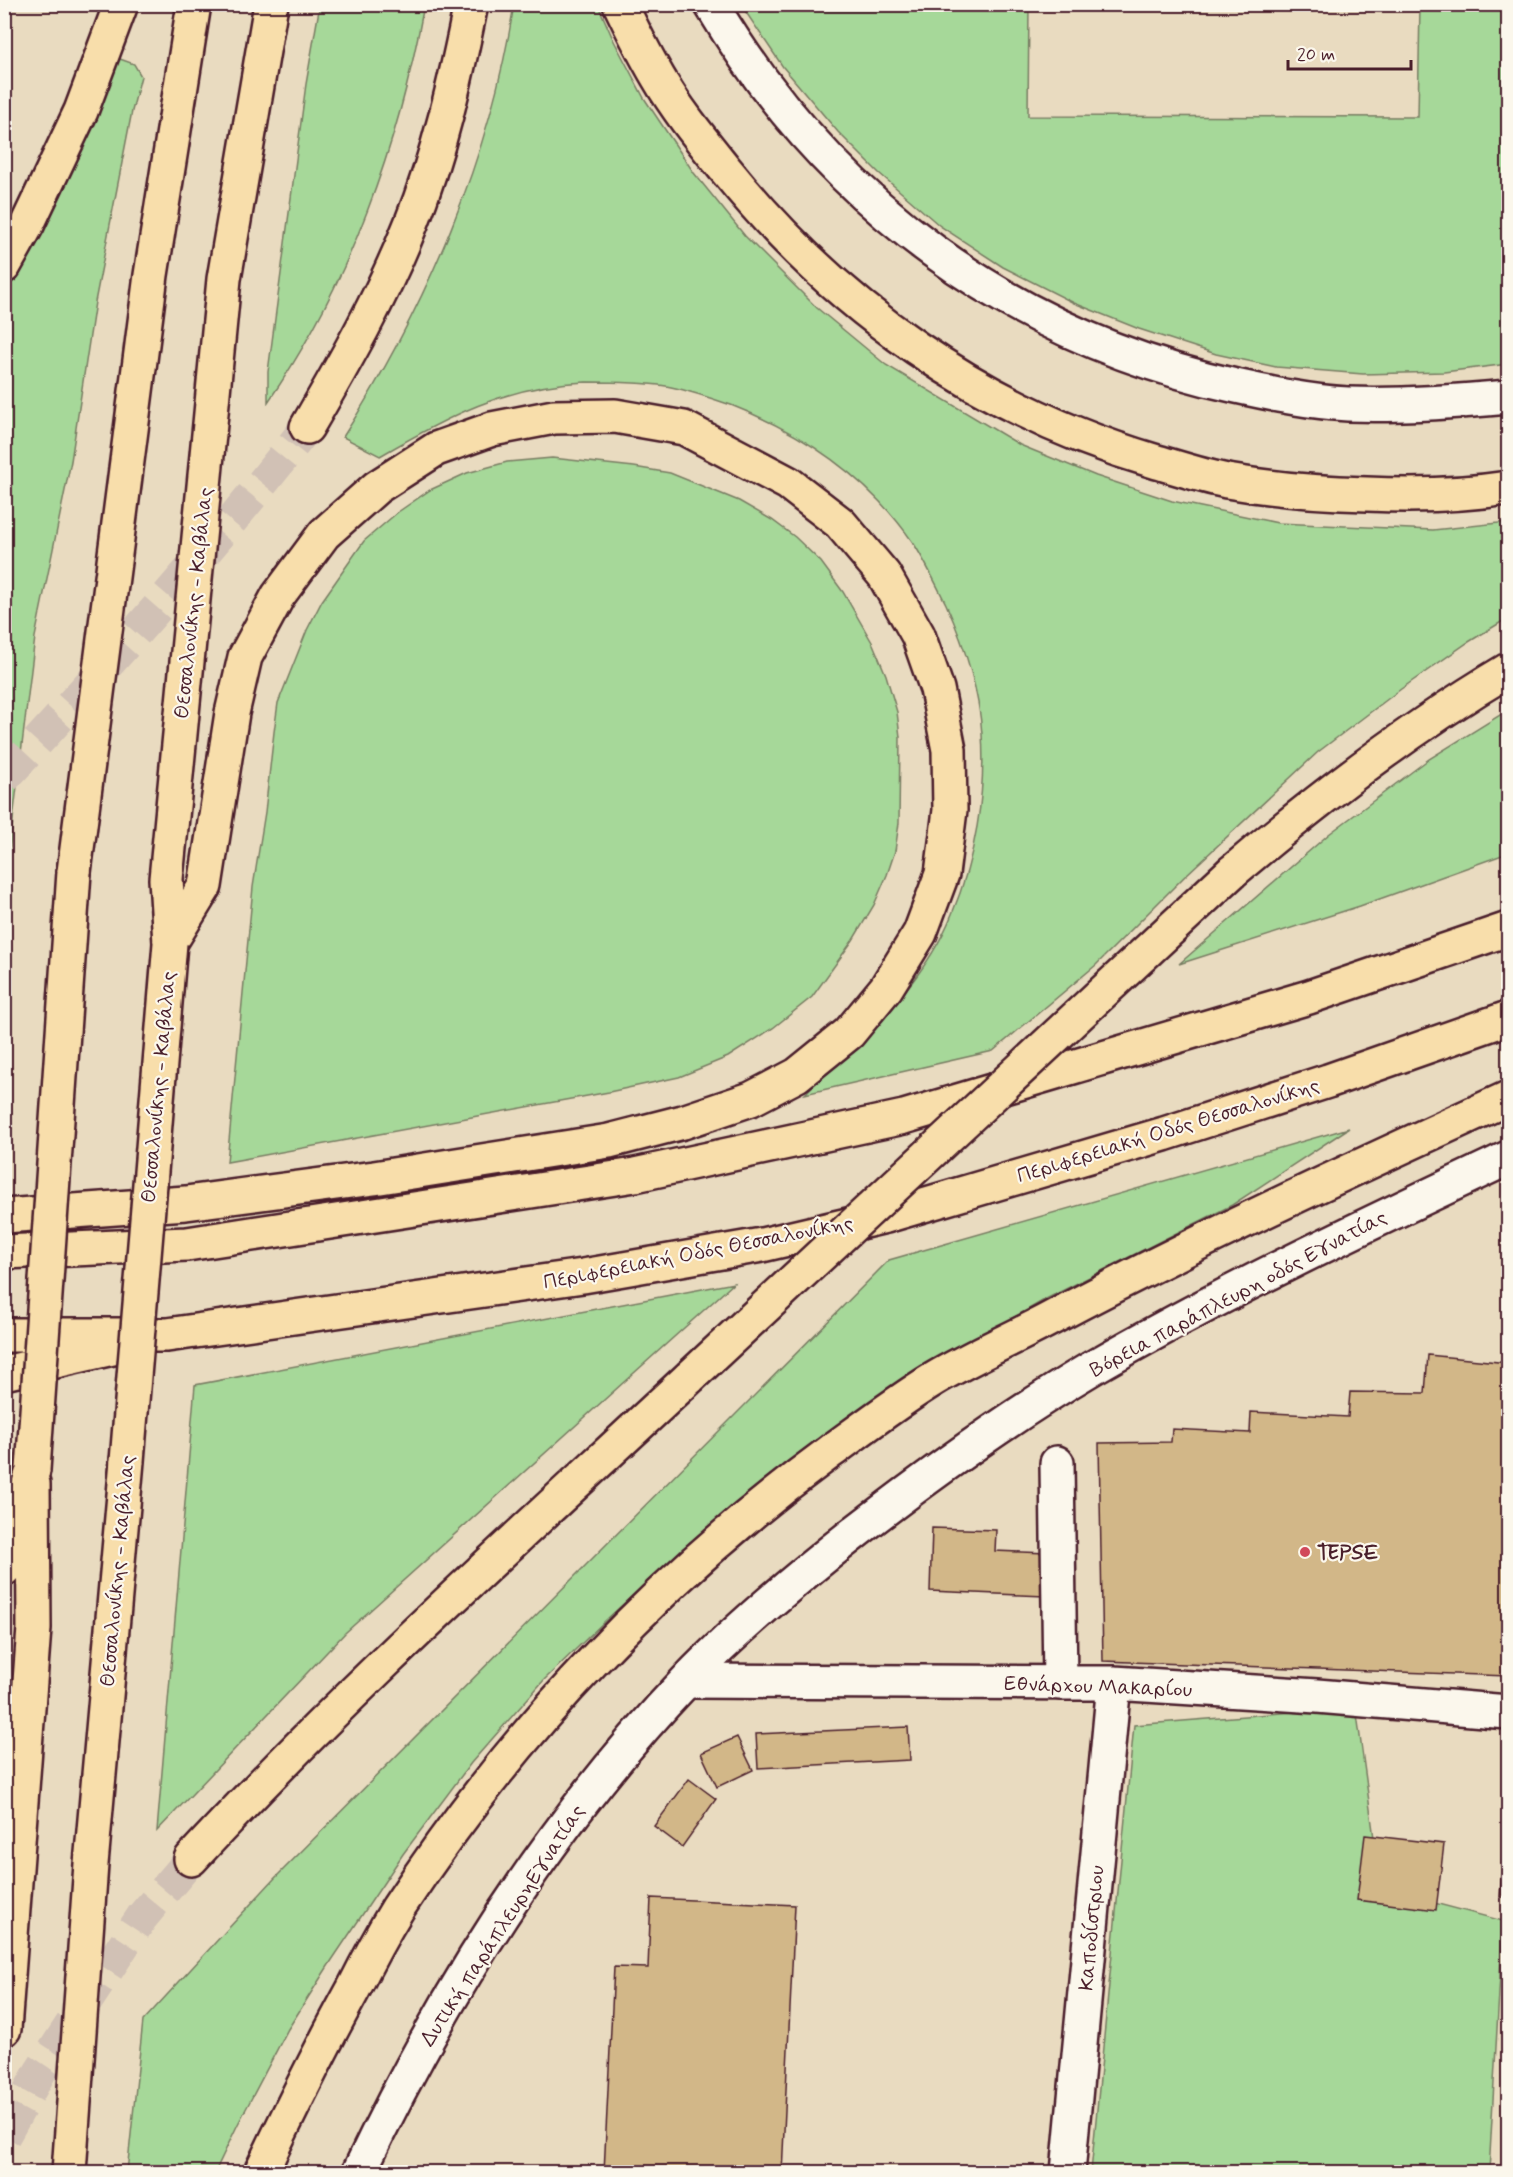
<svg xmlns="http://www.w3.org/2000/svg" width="1513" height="2177" font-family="Mynerve,sans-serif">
<rect width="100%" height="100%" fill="#f3ead8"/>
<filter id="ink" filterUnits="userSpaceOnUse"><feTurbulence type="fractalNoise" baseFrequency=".0167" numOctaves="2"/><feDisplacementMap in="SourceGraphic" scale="12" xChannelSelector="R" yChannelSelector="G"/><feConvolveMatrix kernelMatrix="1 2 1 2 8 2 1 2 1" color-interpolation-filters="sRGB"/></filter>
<g filter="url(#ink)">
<path fill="#e9dbc0" d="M 5,5 L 1508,5 L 1508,2172 L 5,2172 Z"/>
<path fill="#a6d899" stroke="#787c62" stroke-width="1.5" d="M 320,4 L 424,5 C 399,144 349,285 268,402 L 268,372 L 306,84 Z
M 514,5 L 598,5 L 613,39 L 644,98 L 694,173 L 745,236 L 817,308 L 886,365 L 1020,445 L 1096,476 L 1172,501 L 1278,523 L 1433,530 L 1508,522 L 1508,618 L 1467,643 L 1401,689 L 1318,752 L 1185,876 L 1096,965 L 993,1051 L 805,1094 C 859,1038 922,989 952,914 C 975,859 986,794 982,734 C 979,689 964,644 946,604 C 936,584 926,563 914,544 C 869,478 805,434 731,405 C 710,398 688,390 666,386 C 640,382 612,382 586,382 C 506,385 447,417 380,456 L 343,437 C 426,307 490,158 514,5 Z
M 741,5 L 1029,5 L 1028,116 L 1418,117 L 1420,5 L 1508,5 L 1508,364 L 1444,372 L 1363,374 L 1276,367 L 1216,354 L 1139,329 L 1074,303 L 1003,267 L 940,226 L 879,173 L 838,132 L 783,67 Z
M 120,59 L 134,64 L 141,76 L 132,111 L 95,302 L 71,461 L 35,637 L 5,886 L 5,271 L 107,63 Z
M 552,458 L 634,467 L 670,473 L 739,501 L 772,520 L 795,537 L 821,562 L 843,592 L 873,644 L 886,675 L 897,712 L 900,737 L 899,823 L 895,851 L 887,875 L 874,905 L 853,940 L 812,997 L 773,1028 L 728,1057 L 679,1077 L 609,1092 L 227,1162 L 253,887 L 265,812 L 274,732 L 278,703 L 307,630 L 322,601 L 364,541 L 398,512 L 430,490 L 467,473 L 507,462 Z
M 1508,710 L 1508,853 L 1360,906 L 1179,964 L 1329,834 L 1429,759 Z
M 1349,1128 L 1232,1205 L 1046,1299 L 930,1366 L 759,1487 L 689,1543 L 606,1620 L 544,1680 L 471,1763 L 403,1854 L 330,1963 L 288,2029 L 238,2124 L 215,2172 L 127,2172 L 143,2021 L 274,1879 L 889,1260 Z
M 734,1283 L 345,1633 L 157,1831 L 195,1385 Z
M 1356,1707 L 1381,1889 L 1503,1921 L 1489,2172 L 1091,2172 L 1134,1725 Z"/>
<path fill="#d2b788" stroke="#4a1f2b" stroke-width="1.5" d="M 1428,1355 L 1508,1363 L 1508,1676 L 1103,1661 L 1099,1443 L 1171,1442 L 1172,1429 L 1250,1433 L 1251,1412 L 1348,1417 L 1350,1392 L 1425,1393 Z
M 932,1528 L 996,1530 L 995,1551 L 1047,1553 L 1045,1596 L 930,1591 Z
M 908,1727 L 910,1760 L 758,1768 L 756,1734 Z
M 737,1737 L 753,1770 L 717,1787 L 701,1753 Z
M 689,1779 L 716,1799 L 682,1847 L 654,1826 Z
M 1506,1810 L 1508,1810 L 1508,1897 L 1500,1897 Z
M 1365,1835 L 1444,1844 L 1436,1910 L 1357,1900 Z
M 651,1898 L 795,1905 L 782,2172 L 604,2172 L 614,1967 L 648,1968 Z"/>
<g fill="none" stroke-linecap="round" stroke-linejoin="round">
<path stroke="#d1c1b5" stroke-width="33" stroke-dasharray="33 16" stroke-linecap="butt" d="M 4,778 C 109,665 211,549 307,427
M 4,2136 L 40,2072 L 142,1917 L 191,1859"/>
<defs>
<path id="minor" d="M 1057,1463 L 1060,1683
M 687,1681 L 1114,1683 L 1317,1696 L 1508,1712
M 1068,2172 L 1114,1683"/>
<path id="tertiary" d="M 711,4 C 828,201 1011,337 1236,386 C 1272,394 1310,402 1348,404 C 1401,406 1455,402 1508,397
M 359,2172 C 443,1995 550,1824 686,1681 C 739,1626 798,1577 858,1530 C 933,1472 1011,1416 1092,1368 C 1227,1290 1368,1224 1508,1158"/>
<path id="trunk" d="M 74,872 L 151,275 L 194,4
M 170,943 L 166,879 L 224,279 L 271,4
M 4,2029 L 34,1628 L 33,1484
M 69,2172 L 91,1864 L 127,1461"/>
<path id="motorway" d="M 620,4 C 632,29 644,53 658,77 C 677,110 701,139 725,169 C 837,308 981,410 1154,461 C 1178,468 1202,476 1227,481 C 1273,489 1321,493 1367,494 C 1414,496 1462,495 1508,488
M 4,266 L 27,225 L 81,111 L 121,4
M 307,427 C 345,362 383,295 411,224 C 439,154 456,79 471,4
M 1232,872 C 1319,798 1410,728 1508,670
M 4,1216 L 186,1203 L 374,1178 L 609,1141 L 683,1122 L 751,1099 L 797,1075 L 849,1033 L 886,988 L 920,933 L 942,874 L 950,810 L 949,750 L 937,689 L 918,635 L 884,575 L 840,523 L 788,483 L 684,428 L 615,416 L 554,417 L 492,429 L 436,449 L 377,487 L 324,534 L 278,596 L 245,657 L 232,713 L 205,886 L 170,943
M 4,1252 L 187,1244 L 635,1175 L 904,1117 L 1309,997 L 1508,929
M 4,1335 L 167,1335 L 583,1276 L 762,1245 L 886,1216 L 1164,1134 L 1328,1081 L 1508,1018
M 4,1373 L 113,1348
M 4,1569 L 33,1470
M 191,1859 C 348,1689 521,1535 690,1377
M 261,2172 C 290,2111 320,2050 353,1990 C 367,1962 382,1934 398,1908 C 513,1732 661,1576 830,1452 C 864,1427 898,1401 934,1379 C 971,1357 1010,1340 1048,1320 C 1198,1240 1353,1169 1508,1098"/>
</defs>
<use href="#minor" stroke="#4a1f2b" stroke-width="38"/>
<use href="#tertiary" stroke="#4a1f2b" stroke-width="38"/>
<use href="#trunk" stroke="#4a1f2b" stroke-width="38"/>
<use href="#motorway" stroke="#4a1f2b" stroke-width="38"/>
<use href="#minor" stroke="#fbf7ec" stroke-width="33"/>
<use href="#tertiary" stroke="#fbf7ec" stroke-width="33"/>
<use href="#trunk" stroke="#f8deab" stroke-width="33"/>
<use href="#motorway" stroke="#f8deab" stroke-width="33"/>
<defs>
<path id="trunk-bridge" d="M 127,1461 L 170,943
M 33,1470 L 74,872"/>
<path id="motorway-bridge" d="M 690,1377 L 1232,872"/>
</defs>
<use href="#trunk-bridge" stroke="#4a1f2b" stroke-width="38" stroke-linecap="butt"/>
<use href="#motorway-bridge" stroke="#4a1f2b" stroke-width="38" stroke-linecap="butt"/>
<use href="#trunk-bridge" stroke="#f8deab" stroke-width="33"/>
<use href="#motorway-bridge" stroke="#f8deab" stroke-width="33"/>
</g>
</g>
<circle fill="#d1495b" stroke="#fbf7ec" stroke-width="2" cx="1305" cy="1552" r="6"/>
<g text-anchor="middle" stroke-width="4.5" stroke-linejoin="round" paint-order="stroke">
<g font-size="21" fill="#4a1f2b" stroke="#fbf7ec">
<text transform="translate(193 603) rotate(-84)" y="7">Θεσσαλονίκης - Καβάλας</text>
<text transform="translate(158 1087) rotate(-85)" y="7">Θεσσαλονίκης - Καβάλας</text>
<text transform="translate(1168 1130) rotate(-17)" y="7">Περιφερειακή Οδός Θεσσαλονίκης</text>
<text transform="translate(698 1252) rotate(-11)" y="7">Περιφερειακή Οδός Θεσσαλονίκης</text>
<text transform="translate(1238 1293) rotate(-28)" y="7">Βόρεια παράπλευρη οδός Εγνατίας</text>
<text transform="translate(117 1571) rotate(-85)" y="7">Θεσσαλονίκης - Καβάλας</text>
<text transform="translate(1098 1686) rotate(2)" y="7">Εθνάρχου Μακαρίου</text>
<text transform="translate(502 1925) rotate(-57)" y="7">Δυτική παράπλευρηΕγνατίας</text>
<text transform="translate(1091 1928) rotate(-85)" y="7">Καποδίστριου</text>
</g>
<g font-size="21" font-weight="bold" fill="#4a1f2b" stroke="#fbf7ec" text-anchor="start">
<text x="1317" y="1559">TEPSE</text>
</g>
</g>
<rect width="1513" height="2177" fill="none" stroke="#fbf7ec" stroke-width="24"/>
<rect x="12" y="12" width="1489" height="2153" fill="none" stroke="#4a1f2b" stroke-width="2" filter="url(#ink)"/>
<path d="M1288 60v9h123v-9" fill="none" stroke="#4a1f2b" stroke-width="3"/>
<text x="1297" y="60" font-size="18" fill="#4a1f2b" stroke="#fbf7ec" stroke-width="4.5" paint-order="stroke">20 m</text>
</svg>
